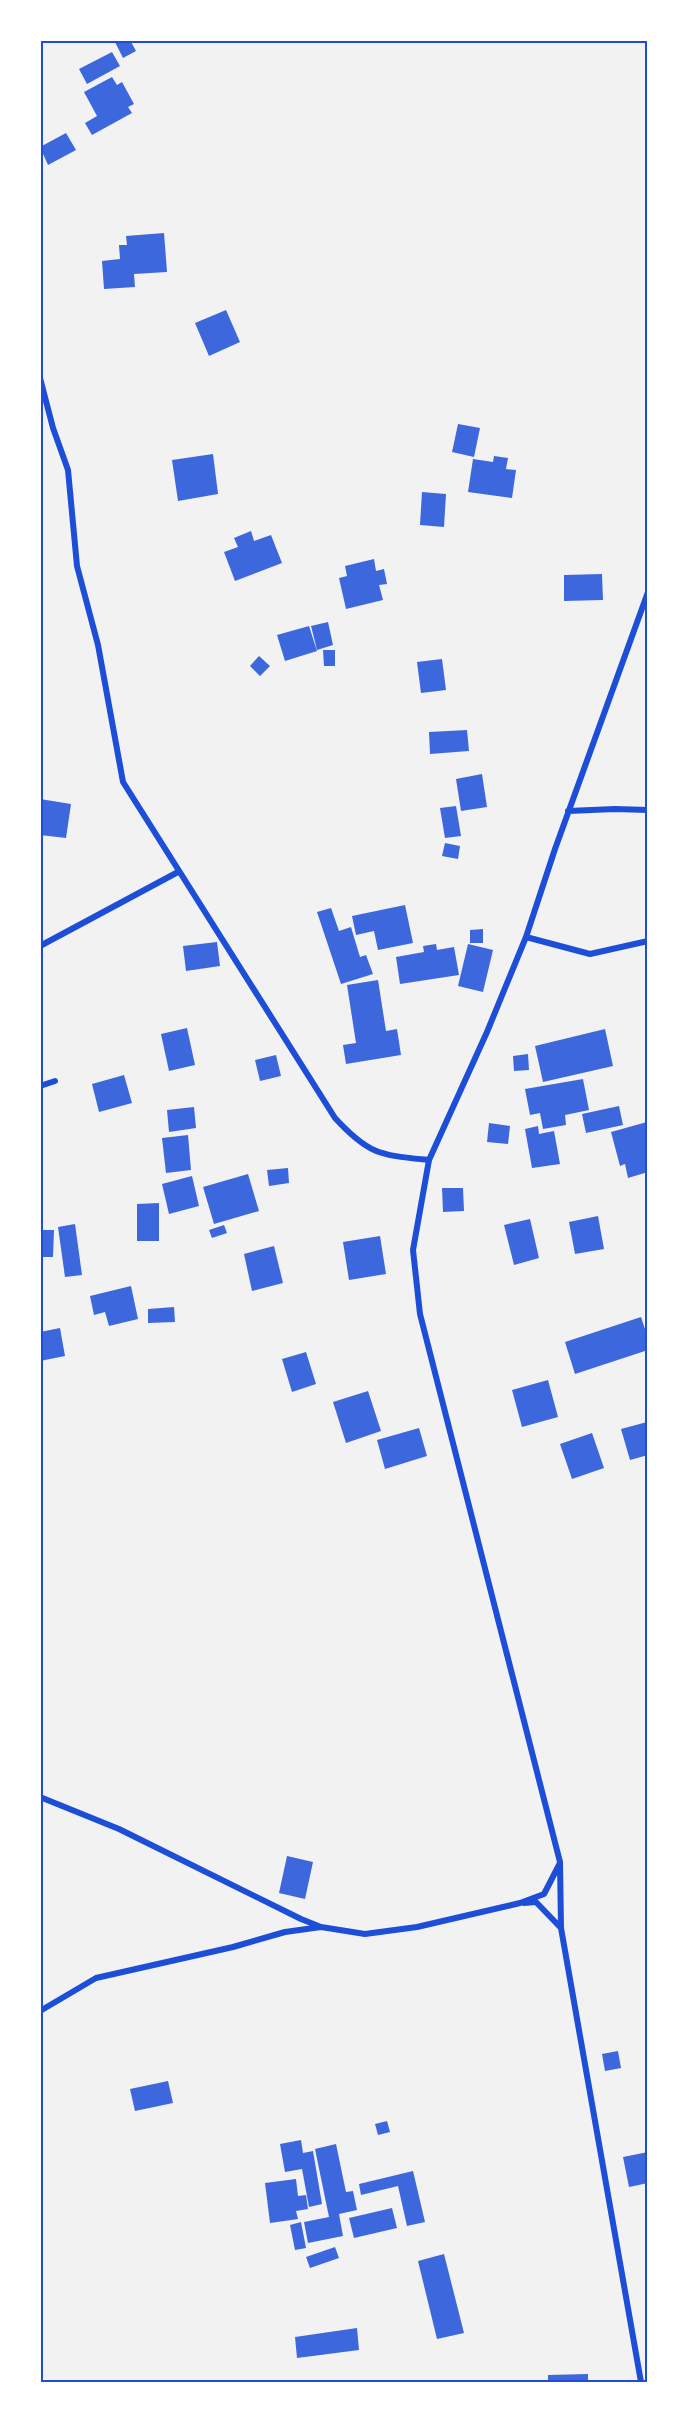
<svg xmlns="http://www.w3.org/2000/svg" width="688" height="2423" font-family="'DM Sans',sans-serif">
<rect width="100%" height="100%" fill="#f2f2f2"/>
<path fill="#3d67dc" d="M 114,40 L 130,40 L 136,51 L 123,58 Z
M 112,52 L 120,66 L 87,84 L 79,69 Z
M 112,77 L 117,85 L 122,82 L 134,104 L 128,107 L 132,113 L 92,135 L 85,123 L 97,116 L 84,92 Z
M 66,133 L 76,150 L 48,165 L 40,147 Z
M 164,233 L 167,272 L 134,274 L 135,287 L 104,289 L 102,261 L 120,259 L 119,245 L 127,245 L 126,236 Z
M 226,310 L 240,342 L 209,356 L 195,323 Z
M 458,424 L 480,428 L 474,457 L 452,452 Z
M 213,454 L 218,494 L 178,501 L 172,460 Z
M 494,456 L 508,458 L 506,469 L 516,470 L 512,498 L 468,492 L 473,459 L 493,462 Z
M 422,492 L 446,494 L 444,527 L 420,525 Z
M 251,531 L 254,541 L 271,535 L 282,563 L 235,581 L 224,552 L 238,547 L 234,538 Z
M 374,559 L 376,571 L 384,569 L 387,584 L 379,585 L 383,600 L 346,609 L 339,578 L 347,576 L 345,566 Z
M 602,574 L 603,600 L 564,601 L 564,575 Z
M 328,622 L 333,645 L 317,650 L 311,626 Z
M 309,626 L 317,651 L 285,661 L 277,635 Z
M 323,650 L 335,650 L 335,666 L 324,666 Z
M 259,656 L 270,666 L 260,676 L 250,666 Z
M 442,659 L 446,690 L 421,693 L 417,662 Z
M 467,730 L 469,751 L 430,754 L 429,732 Z
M 482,774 L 487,807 L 461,811 L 456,779 Z
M 40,799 L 71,804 L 66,838 L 40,835 Z
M 456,806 L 461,836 L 445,838 L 440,808 Z
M 445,843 L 460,846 L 458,859 L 442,856 Z
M 405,905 L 413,943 L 378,950 L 374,931 L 356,935 L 352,916 Z
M 331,908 L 339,931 L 351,927 L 360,957 L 366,955 L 373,974 L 341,984 L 317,912 Z
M 483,929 L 483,943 L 470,943 L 470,930 Z
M 217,942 L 220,966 L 186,971 L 183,946 Z
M 436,944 L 437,950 L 454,947 L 459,975 L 400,984 L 396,957 L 424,952 L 423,946 Z
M 468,944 L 493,950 L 483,992 L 458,986 Z
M 378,980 L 386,1031 L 397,1029 L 401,1055 L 346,1064 L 343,1045 L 356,1043 L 347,985 Z
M 187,1028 L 195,1065 L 169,1071 L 161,1034 Z
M 605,1029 L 613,1066 L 543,1082 L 535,1046 Z
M 528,1054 L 529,1070 L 514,1071 L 513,1056 Z
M 276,1055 L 281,1076 L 260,1081 L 255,1060 Z
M 124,1075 L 132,1103 L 99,1112 L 92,1084 Z
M 583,1079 L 589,1110 L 565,1115 L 566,1125 L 543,1129 L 540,1113 L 530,1115 L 525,1089 Z
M 619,1106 L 623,1125 L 586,1133 L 582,1114 Z
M 194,1107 L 196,1128 L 169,1132 L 167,1110 Z
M 647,1122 L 648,1172 L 628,1178 L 625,1164 L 620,1166 L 611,1132 Z
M 489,1123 L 510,1126 L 508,1144 L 487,1142 Z
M 538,1126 L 539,1134 L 554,1131 L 560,1164 L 532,1168 L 525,1129 Z
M 188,1135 L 191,1170 L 166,1173 L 162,1138 Z
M 288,1168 L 289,1183 L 269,1186 L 267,1170 Z
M 248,1174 L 259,1211 L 214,1224 L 203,1187 Z
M 192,1176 L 199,1206 L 169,1214 L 162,1184 Z
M 442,1188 L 463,1188 L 464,1211 L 443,1212 Z
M 159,1203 L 159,1241 L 137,1241 L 137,1204 Z
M 598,1216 L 604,1249 L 575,1254 L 569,1222 Z
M 530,1219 L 539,1258 L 514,1265 L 504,1225 Z
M 75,1224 L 82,1275 L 65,1277 L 58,1227 Z
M 224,1225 L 227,1233 L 212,1238 L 209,1230 Z
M 40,1230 L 54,1230 L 53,1257 L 40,1257 Z
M 380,1236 L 386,1274 L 349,1280 L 343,1242 Z
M 274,1246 L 283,1283 L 252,1291 L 244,1254 Z
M 131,1286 L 138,1319 L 109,1326 L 105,1312 L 94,1315 L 90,1296 Z
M 174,1307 L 175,1322 L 148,1323 L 148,1309 Z
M 641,1317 L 648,1338 L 648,1350 L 575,1374 L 565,1342 Z
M 60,1328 L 65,1356 L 40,1361 L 40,1332 Z
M 306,1352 L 316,1384 L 292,1392 L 282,1359 Z
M 548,1380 L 558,1417 L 522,1427 L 512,1390 Z
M 368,1391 L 381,1431 L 346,1443 L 333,1402 Z
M 647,1422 L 648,1455 L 630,1460 L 621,1429 Z
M 419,1428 L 427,1456 L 385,1469 L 377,1440 Z
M 592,1433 L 604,1468 L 572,1479 L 560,1444 Z
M 287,1856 L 313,1862 L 305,1899 L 279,1893 Z
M 618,2051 L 621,2068 L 605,2071 L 602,2054 Z
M 168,2081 L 173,2103 L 135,2111 L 130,2089 Z
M 387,2121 L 390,2132 L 378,2135 L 375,2124 Z
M 301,2140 L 303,2153 L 313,2151 L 322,2204 L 309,2207 L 302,2169 L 285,2172 L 280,2144 Z
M 336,2144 L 346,2192 L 353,2191 L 357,2210 L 339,2214 L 343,2236 L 308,2243 L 304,2222 L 329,2217 L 315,2149 Z
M 648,2152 L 648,2183 L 629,2187 L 623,2157 Z
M 413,2171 L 425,2222 L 407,2226 L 398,2186 L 361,2195 L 359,2184 Z
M 296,2179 L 298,2196 L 306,2195 L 308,2209 L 296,2211 L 298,2219 L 270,2223 L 265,2183 Z
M 392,2208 L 397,2228 L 354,2238 L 349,2218 Z
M 301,2222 L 306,2248 L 295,2250 L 290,2225 Z
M 335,2247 L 339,2258 L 310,2268 L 306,2257 Z
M 444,2254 L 464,2333 L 437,2339 L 418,2261 Z
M 357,2328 L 359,2350 L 297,2358 L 295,2337 Z
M 588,2374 L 588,2382 L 548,2382 L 548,2375 Z"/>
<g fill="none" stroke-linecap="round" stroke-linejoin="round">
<path stroke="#1d4ed8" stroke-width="6" d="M 40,378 L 53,428 L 68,470 L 77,566 L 98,645 L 123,782 L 335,1118 C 369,1155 380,1155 429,1160
M 568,811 L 615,809 L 648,810
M 526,937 L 590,954 L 648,941
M 40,946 L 178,872
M 40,1086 L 55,1081
M 40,1797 L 119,1829 L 301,1919 L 321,1927 L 365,1934 L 417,1927 L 520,1903 L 544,1894 L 560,1863
M 524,1903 L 536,1902 L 561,1928
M 40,2011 L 96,1978 L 233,1947 L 285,1932 L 321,1927
M 641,2382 L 561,1928 L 560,1862 L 420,1314 L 413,1250 L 429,1160 L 487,1032 L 526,937 L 555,849 L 648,592"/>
</g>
<rect width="688" height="2423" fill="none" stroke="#ffffff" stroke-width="84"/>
<rect x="42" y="42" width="604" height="2339" fill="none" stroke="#1d4ed8" stroke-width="2"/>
</svg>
